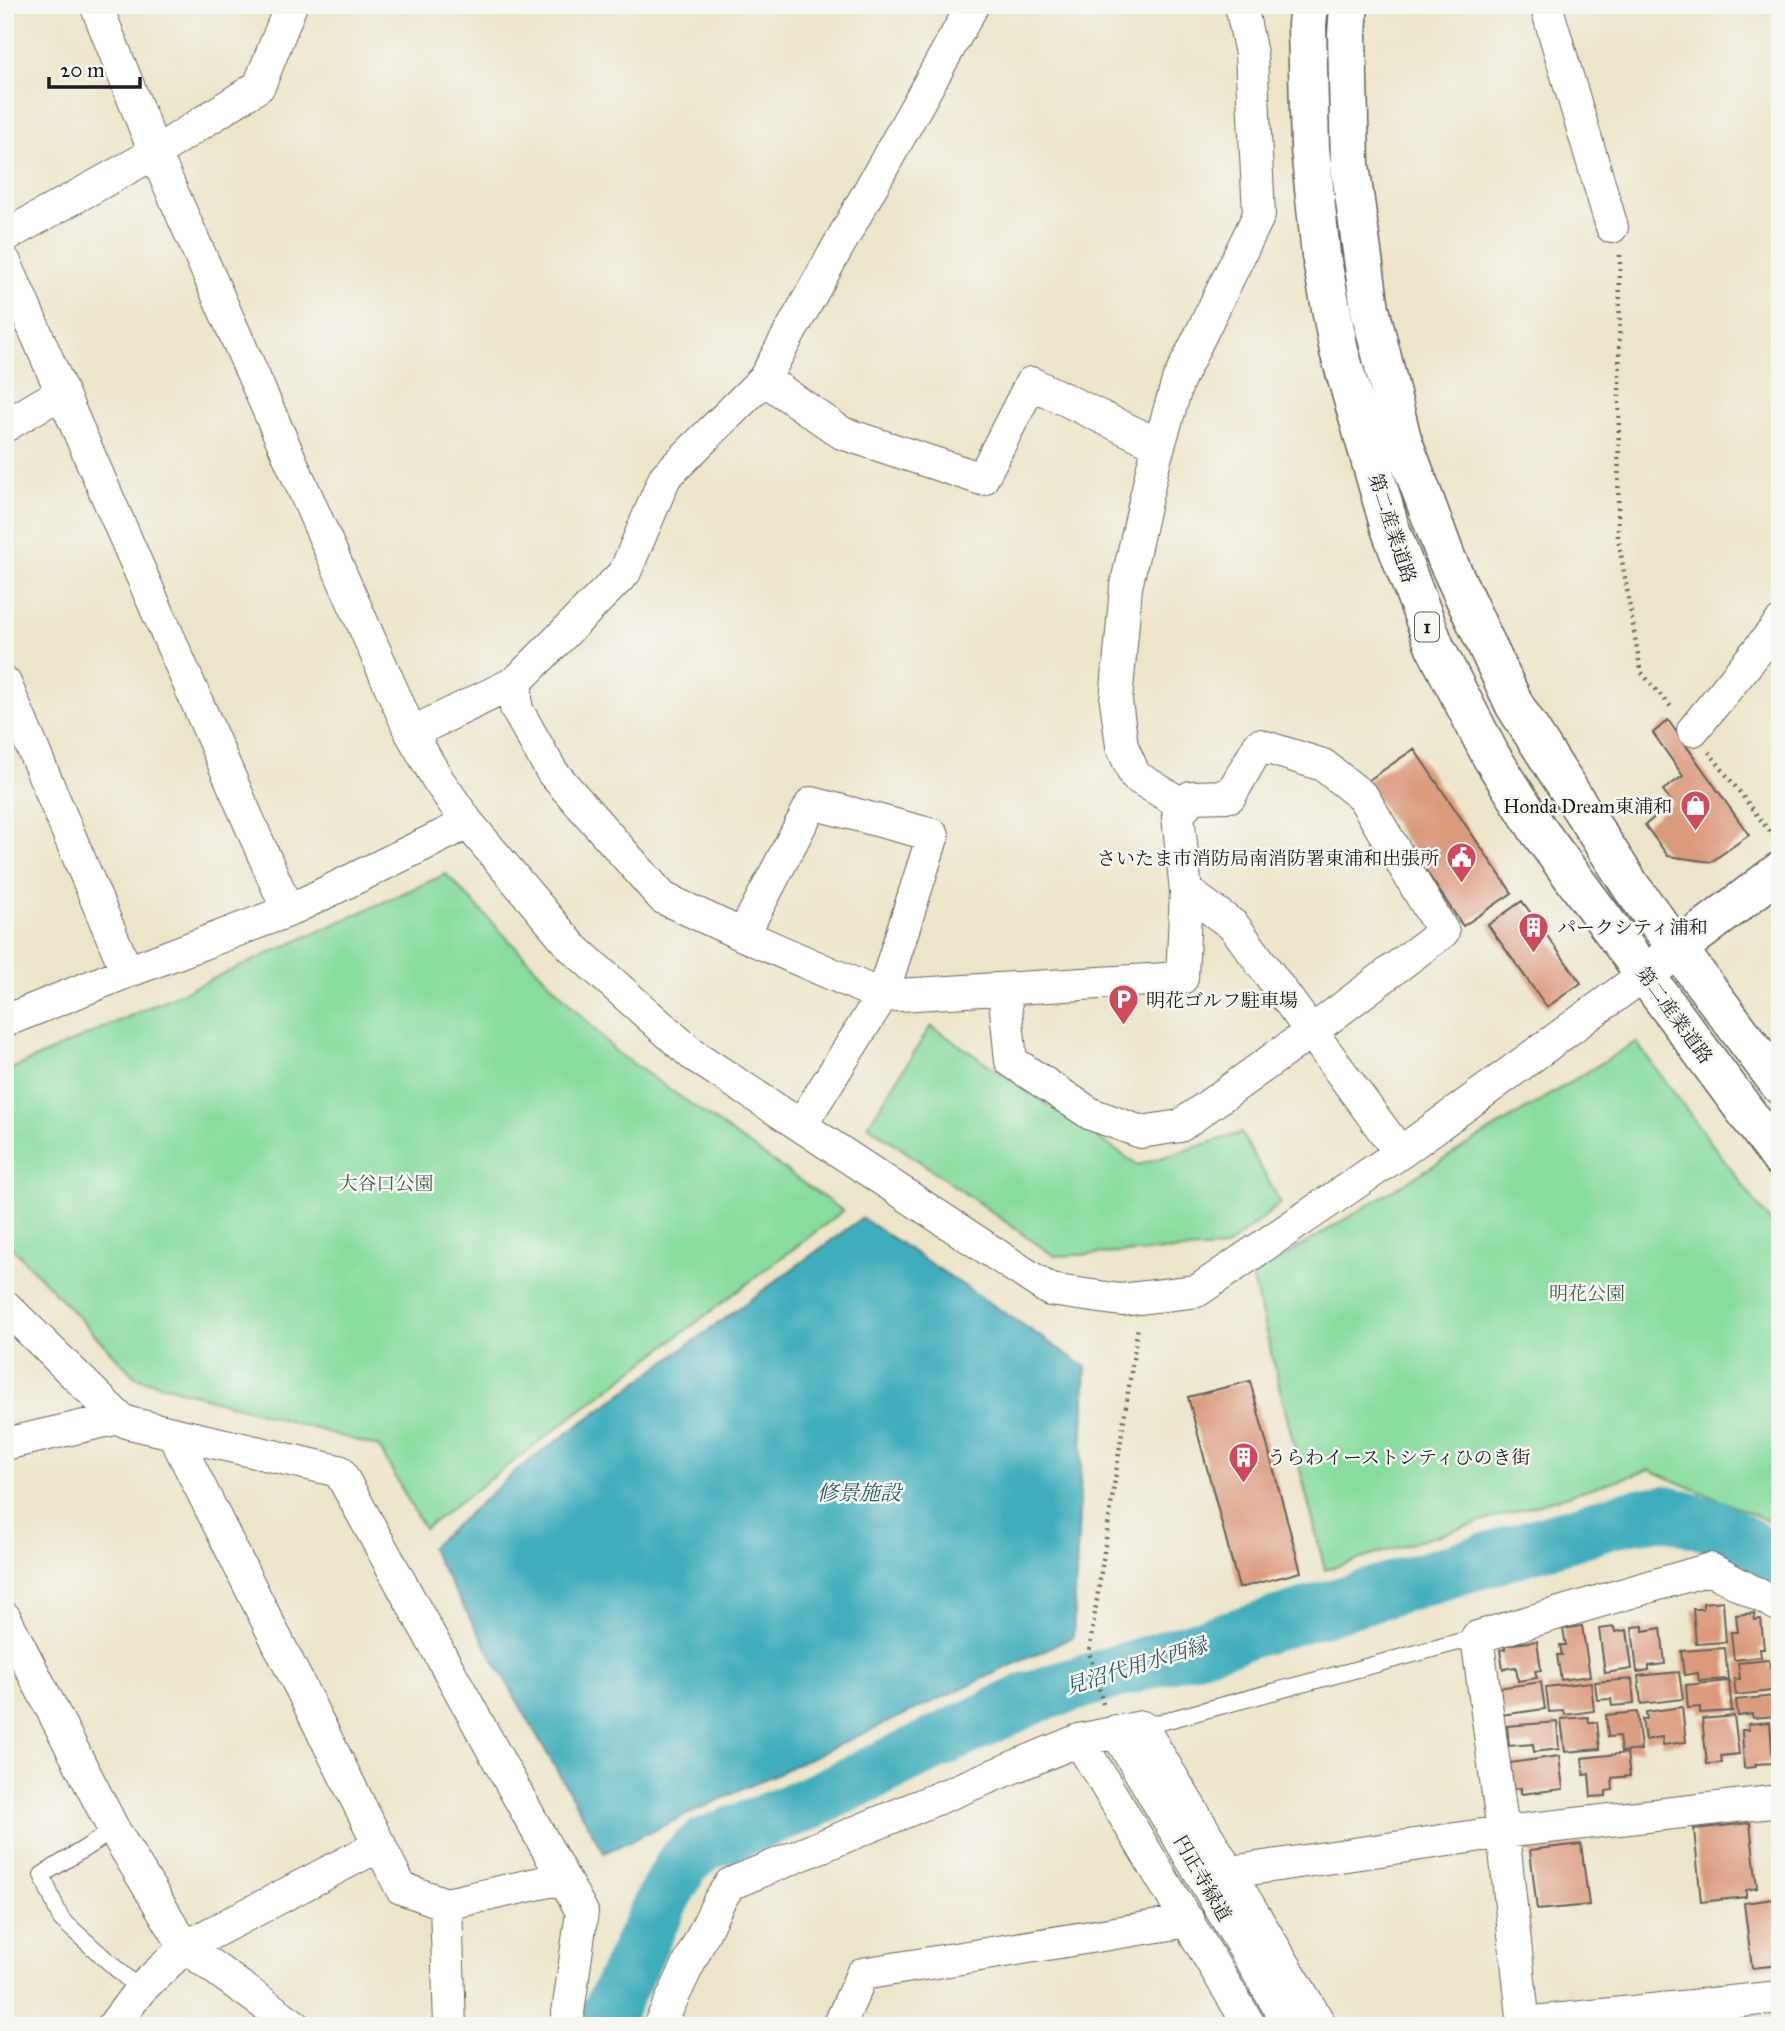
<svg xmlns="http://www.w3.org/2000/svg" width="1785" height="2031" font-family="'IM FELL Great Primer','Noto Serif JP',serif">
<rect width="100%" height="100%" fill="#f6f6f2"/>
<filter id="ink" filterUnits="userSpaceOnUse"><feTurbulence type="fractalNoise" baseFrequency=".0143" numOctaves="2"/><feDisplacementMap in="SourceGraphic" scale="14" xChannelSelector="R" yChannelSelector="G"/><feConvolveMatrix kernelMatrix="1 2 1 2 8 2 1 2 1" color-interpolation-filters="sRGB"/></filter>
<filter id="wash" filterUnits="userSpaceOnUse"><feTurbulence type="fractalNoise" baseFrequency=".00686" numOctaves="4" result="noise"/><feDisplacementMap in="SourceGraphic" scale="28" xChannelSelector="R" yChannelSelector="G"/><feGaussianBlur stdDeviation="1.57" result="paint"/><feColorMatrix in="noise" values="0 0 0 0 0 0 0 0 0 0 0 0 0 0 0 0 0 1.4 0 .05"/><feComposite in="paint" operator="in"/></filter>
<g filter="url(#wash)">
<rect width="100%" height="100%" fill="#ede5c9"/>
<path fill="#88dc9e" stroke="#527c5d" stroke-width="2" d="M 446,874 L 615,1051 L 843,1211 L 424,1529 L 379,1447 L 135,1377 L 5,1240 L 5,1072 Z
M 931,1026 L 1138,1165 L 1241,1133 L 1281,1203 L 1225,1248 L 1054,1256 L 868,1125 Z
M 1636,1042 L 1780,1235 L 1780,1526 L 1650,1470 L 1325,1570 L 1252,1276 Z"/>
<path fill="#3fadbc" stroke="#2e646c" stroke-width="2" d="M 862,1218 L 1086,1367 L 1073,1637 L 604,1853 L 430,1548 L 517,1470 Z"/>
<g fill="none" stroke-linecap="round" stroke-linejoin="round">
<path stroke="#3fadbc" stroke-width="54" d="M 602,2026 L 663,1898 L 683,1863 L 703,1845 L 805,1805 L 1033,1697 L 1625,1518 L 1664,1512 L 1713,1526 L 1780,1563"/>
</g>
<g id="blocks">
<path fill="#db9a7b" d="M 1668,720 L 1749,835 L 1711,862 L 1668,856 L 1645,825 L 1672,803 L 1663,790 L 1683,776 L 1653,733 Z
M 1414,749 L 1512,893 L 1463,926 L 1366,782 Z
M 1522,901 L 1581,983 L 1547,1007 L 1488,925 Z
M 1250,1381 L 1301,1572 L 1239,1588 L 1188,1397 Z
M 1723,1601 L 1726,1642 L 1696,1644 L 1693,1609 L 1703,1609 L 1703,1603 Z
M 1754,1613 L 1755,1620 L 1761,1619 L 1764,1649 L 1760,1649 L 1761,1657 L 1734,1660 L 1731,1632 L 1738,1632 L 1736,1615 Z
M 1582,1626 L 1590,1676 L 1561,1680 L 1557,1655 L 1562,1655 L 1560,1645 L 1566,1645 L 1563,1629 Z
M 1643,1626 L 1643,1631 L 1661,1628 L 1665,1664 L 1649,1666 L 1649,1670 L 1637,1672 L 1632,1627 Z
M 1614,1627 L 1615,1632 L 1627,1630 L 1632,1669 L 1605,1673 L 1599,1629 Z
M 1537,1641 L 1541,1670 L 1535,1671 L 1537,1678 L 1518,1681 L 1516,1667 L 1503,1669 L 1500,1650 L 1505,1649 L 1505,1645 Z
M 1725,1648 L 1728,1679 L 1699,1681 L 1698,1673 L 1684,1675 L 1681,1651 Z
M 1769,1660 L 1770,1668 L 1778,1667 L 1780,1690 L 1736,1695 L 1734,1679 L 1740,1679 L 1738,1663 Z
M 1679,1672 L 1683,1699 L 1641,1704 L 1638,1676 Z
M 1632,1679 L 1634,1704 L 1612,1706 L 1611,1699 L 1597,1700 L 1595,1682 Z
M 1729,1681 L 1732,1711 L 1700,1713 L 1700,1707 L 1688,1708 L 1686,1685 Z
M 1541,1682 L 1545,1709 L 1500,1715 L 1497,1688 Z
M 1591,1682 L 1594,1711 L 1565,1715 L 1564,1711 L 1549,1712 L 1546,1687 Z
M 1774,1696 L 1775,1716 L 1753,1718 L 1752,1714 L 1738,1716 L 1736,1700 Z
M 1682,1707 L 1686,1742 L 1663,1745 L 1662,1737 L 1645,1740 L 1642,1719 L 1647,1719 L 1646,1712 Z
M 1637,1712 L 1641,1750 L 1621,1752 L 1619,1736 L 1608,1737 L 1606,1715 Z
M 1734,1716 L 1739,1754 L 1721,1756 L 1722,1763 L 1707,1764 L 1702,1719 Z
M 1588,1717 L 1589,1722 L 1597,1722 L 1600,1749 L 1565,1752 L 1561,1719 Z
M 1557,1722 L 1559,1749 L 1534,1752 L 1533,1744 L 1509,1746 L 1507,1726 Z
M 1770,1722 L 1773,1763 L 1755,1764 L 1756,1767 L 1744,1768 L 1742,1730 L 1749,1730 L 1748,1724 Z
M 1627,1753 L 1630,1776 L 1612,1778 L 1613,1790 L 1606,1791 L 1606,1796 L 1591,1797 L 1589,1774 L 1584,1775 L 1582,1758 Z
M 1559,1756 L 1563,1789 L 1521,1794 L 1521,1788 L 1513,1789 L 1510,1763 Z
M 1750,1823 L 1757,1888 L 1746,1890 L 1746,1897 L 1701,1902 L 1694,1829 Z
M 1581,1844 L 1589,1905 L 1537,1910 L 1530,1850 Z
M 1773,1899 L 1780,1965 L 1752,1968 L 1744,1903 Z"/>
</g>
</g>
<g filter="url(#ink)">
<use href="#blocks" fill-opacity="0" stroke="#656259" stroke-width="2"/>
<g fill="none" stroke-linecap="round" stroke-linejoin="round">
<defs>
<path id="lane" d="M 1142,1727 L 1477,1637
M 114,1830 L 42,1875 L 61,1919 L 140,1990"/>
<path id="street" d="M 96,5 L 155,153 L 411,733 L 438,780 L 468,823 L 572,947 L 692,1054 L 1050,1290 L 1121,1300 L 1197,1291 L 1400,1153 L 1645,974
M 1546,5 L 1612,227
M 5,236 L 155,153 L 259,86 L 291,5
M 5,262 L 288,911
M 764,379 L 842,433 L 982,479 L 1031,383 L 1159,445
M 5,426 L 62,392
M 516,682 L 516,708 L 552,772 L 663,898 L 743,935 L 882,996 L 1182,978 L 1186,891 L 1178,816 L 1191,797 L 1230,796 L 1259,745 L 1323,765 L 1363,797 L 1443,932 L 1312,1031 L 1180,1126 L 1141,1132 L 1091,1114 L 1011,1061 L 1004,989
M 5,683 L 127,972
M 1693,730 L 1780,623
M 411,733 L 516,682 L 625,572 L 665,477 L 764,379 L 973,5
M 1185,806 L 1135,776 L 1122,746 L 1116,701 L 1126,587 L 1153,466 L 1178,381 L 1259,215 L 1251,54 L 1241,5
M 1186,891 L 1234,926 L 1400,1153
M 743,935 L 812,803 L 933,835 L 882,996 L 801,1125
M 5,1021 L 127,972 L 288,911 L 468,823
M 5,1306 L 119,1418 L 129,1423 L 339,1471 L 582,1912 L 568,2013 L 569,2026
M 174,1435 L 401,1888 L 446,1904 L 563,1878
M 5,1444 L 119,1418
M 5,1618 L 114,1830 L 185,1947 L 295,2026
M 1116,1731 L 1290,2026
M 1079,1740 L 1250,2026
M 1230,1872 L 1503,1832 L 1780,1801
M 446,1904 L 450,2026
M 1524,2023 L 1780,1997
M 113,2026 L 140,1990 L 185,1947 L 380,1845
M 659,2026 L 719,1901 L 730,1884 L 1079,1740 L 1142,1727 L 1321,2026
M 839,2026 L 862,1974 L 1189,1921
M 1524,2026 L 1503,1832 L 1477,1637 L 1710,1569 L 1780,1606"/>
<path id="secondary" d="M 1645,974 L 1780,871"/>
<path id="primary" d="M 1309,5 L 1307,25 L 1310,149 L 1321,255 L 1339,351 L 1390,528 L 1435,647 L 1491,756 L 1538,830 L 1780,1158
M 1349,5 L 1347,35 L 1350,165 L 1370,309 L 1402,439 L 1447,560 L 1515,706 L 1632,888 L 1780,1085"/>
</defs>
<use href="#lane" stroke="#656259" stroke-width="18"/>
<use href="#street" stroke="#656259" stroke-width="34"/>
<use href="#secondary" stroke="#656259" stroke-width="41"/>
<use href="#primary" stroke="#656259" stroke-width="41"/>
<path stroke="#656259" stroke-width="4.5" stroke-dasharray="2 5" stroke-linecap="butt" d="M 1620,255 L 1618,537 L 1641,672 L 1672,708
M 1709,752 L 1776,840
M 1103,1704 L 1089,1652 L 1138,1326"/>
<use href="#lane" stroke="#fff" stroke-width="16"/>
<use href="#street" stroke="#fff" stroke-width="32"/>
<use href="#secondary" stroke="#fff" stroke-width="38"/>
<use href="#primary" stroke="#fff" stroke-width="38"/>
</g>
</g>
<defs>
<symbol id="shop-pin" viewBox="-11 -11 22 30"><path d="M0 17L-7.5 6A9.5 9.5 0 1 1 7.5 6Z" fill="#d1495b" stroke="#f6f6f2"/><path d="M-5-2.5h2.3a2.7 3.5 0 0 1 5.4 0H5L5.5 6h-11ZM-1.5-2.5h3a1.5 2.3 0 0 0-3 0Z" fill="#fff"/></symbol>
<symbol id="civic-pin" viewBox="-11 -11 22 30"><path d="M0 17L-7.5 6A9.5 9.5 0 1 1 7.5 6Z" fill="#d1495b" stroke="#f6f6f2"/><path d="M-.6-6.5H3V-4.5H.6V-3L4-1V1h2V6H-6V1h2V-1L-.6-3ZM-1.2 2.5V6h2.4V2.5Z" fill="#fff"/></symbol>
<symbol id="building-pin" viewBox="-11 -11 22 30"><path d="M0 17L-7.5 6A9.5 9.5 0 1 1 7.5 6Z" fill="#d1495b" stroke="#f6f6f2"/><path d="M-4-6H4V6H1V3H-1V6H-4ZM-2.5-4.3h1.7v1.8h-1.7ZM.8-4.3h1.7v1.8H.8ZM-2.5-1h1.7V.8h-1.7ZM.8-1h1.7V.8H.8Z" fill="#fff"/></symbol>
<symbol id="parking-pin" viewBox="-11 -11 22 30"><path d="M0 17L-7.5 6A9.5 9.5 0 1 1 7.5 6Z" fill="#d1495b" stroke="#f6f6f2"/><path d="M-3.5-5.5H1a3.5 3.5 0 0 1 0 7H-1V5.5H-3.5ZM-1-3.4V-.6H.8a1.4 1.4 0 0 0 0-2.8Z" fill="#fff"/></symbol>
</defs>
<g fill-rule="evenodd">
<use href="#shop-pin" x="1678" y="788" width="35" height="47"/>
<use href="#civic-pin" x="1444" y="840" width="35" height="47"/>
<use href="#building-pin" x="1516" y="910" width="35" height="47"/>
<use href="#parking-pin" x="1106" y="982" width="35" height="47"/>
<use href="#building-pin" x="1226" y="1440" width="35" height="47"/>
</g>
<g text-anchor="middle" stroke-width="5" stroke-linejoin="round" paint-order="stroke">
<rect fill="#f6f6f2" stroke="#5d5d5c" stroke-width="2" x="1415" y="612.5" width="24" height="29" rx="5"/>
<g font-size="18" font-weight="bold" fill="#1c1c1c">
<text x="1427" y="633">1</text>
</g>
<g font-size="19" fill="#1c1c1c" stroke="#f6f6f2">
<text transform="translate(1393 528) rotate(72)" y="7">第二産業道路</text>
<text transform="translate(1675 1015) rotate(54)" y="7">第二産業道路</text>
<text transform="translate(1203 1878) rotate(60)" y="7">円正寺緑道</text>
</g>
<g font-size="19" fill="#1c1c1c" stroke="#f6f6f2" text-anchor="start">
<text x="1672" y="813" text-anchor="end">Honda Dream東浦和</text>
<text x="1439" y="865" text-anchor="end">さいたま市消防局南消防署東浦和出張所</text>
<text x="1557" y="934">パークシティ浦和</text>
<text x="1146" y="1007">明花ゴルフ駐車場</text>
<text x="1267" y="1464">うらわイーストシティひのき街</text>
</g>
<g font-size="19" fill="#425f4a" stroke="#f6f6f2">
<text x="386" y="1190">大谷口公園</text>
<text x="1587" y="1300">明花公園</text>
</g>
<g font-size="21" font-style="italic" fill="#2c5d64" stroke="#f6f6f2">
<text x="859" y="1500">修景施設</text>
<text transform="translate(1136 1666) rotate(-17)" y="7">見沼代用水西縁</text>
</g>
</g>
<rect width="1785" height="2031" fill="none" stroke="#f6f6f2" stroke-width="28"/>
<path d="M49 77v10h91v-10" fill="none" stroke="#1c1c1c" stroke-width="3.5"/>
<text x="60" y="77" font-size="21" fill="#1c1c1c" stroke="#f6f6f2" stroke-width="5" paint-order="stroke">20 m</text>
</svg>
